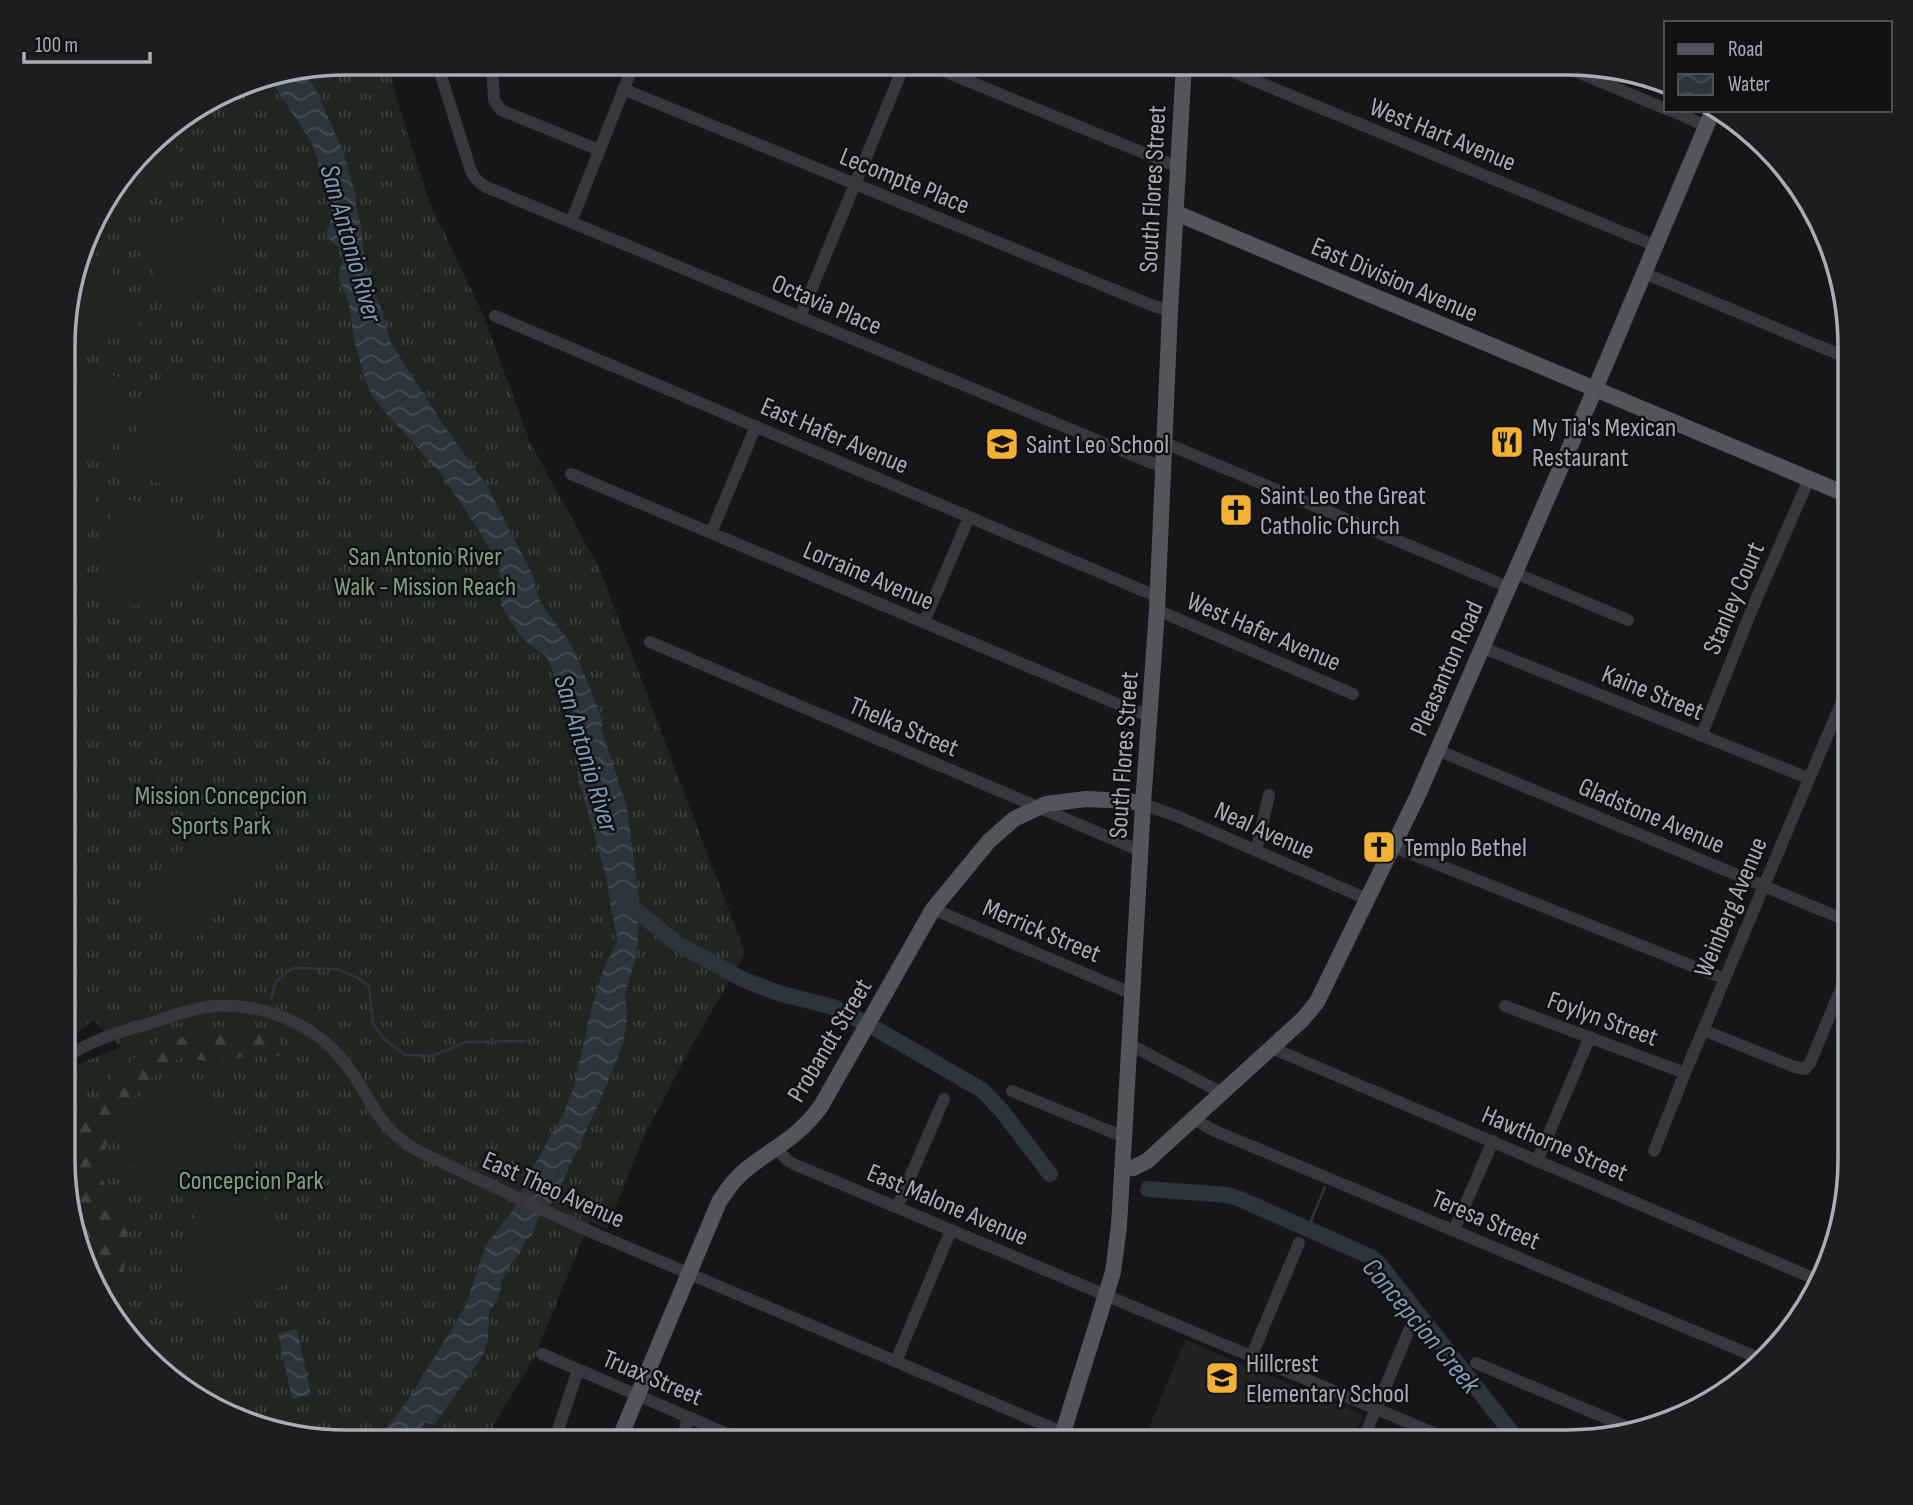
<svg xmlns="http://www.w3.org/2000/svg" width="1913" height="1505" font-family="'Sofia Sans Condensed',sans-serif">
<defs>
<pattern id="grass-tufts" width="24" height="20" patternUnits="userSpaceOnUse" patternTransform="scale(1.75)"><rect width="24" height="20" fill="#1e261f"/><path d="M3 7l-1-3M5 7V3M7 7l1-3M15 17l-1-3M17 17v-4M19 17l1-3" fill="none" stroke="#3c433d"/></pattern>
<pattern id="forest-firs" width="22" height="20" patternUnits="userSpaceOnUse" patternTransform="scale(1.75)"><rect width="22" height="20" fill="#1e261f"/><path d="M5 1l3.5 6h-7zM16 11l3.5 6h-7z" fill="#3c433d"/></pattern>
<pattern id="water-waves" width="16" height="10" patternUnits="userSpaceOnUse" patternTransform="scale(1.75)"><rect width="16" height="10" fill="#2c353c"/><path d="M0 5q4-4 8 0t8 0" fill="none" stroke="#485056"/></pattern>
</defs>
<rect width="100%" height="100%" fill="#161618"/>
<path fill="#222225" d="M 1185,1340 L 1363,1415 L 1352,1442 L 1143,1442 Z"/>
<path fill="url(#grass-tufts)" d="M 346,63 L 388,63 L 394,90 L 429,201 L 482,312 L 530,442 L 600,570 L 745,953 L 689,1051 L 643,1138 L 607,1229 L 590,1221 L 534,1358 L 484,1441 L 328,1441 L 238,1421 L 159,1371 L 92,1284 L 64,1178 L 64,1077 L 81,1063 L 121,1047 L 93,1020 L 64,1044 L 65,309 L 101,205 L 160,133 L 255,78 Z"/>
<path fill="url(#forest-firs)" d="M 250,1027 L 281,1034 L 279,1056 L 250,1055 L 217,1063 L 181,1057 L 150,1079 L 128,1105 L 106,1147 L 101,1177 L 128,1230 L 121,1300 L 108,1305 L 92,1284 L 68,1195 L 74,1137 L 109,1086 L 114,1068 L 138,1056 L 163,1038 L 177,1037 L 199,1039 L 210,1037 L 222,1032 L 234,1036 Z"/>
<path fill="#1e261f" d="M 166,129 L 184,162 L 102,213 L 98,212 L 101,205 L 160,133 Z
M 216,203 L 223,225 L 224,271 L 216,283 L 173,316 L 140,240 Z
M 97,256 L 107,260 L 142,331 C 122,337 84,348 65,336 L 65,309 L 81,262 Z
M 162,373 C 170,376 179,379 187,384 C 216,401 235,436 233,471 C 233,479 230,489 228,497 L 167,486 L 132,475 L 126,466 L 136,433 Z
M 87,374 L 107,374 L 126,379 L 119,428 L 109,458 L 99,462 L 65,451 L 65,382 Z
M 65,485 L 90,492 L 97,503 L 87,535 L 67,577 L 65,576 Z
M 126,499 L 160,508 L 218,534 C 215,542 213,552 208,559 C 190,589 155,608 120,606 C 111,605 102,603 93,601 L 109,522 L 115,503 Z
M 231,796 L 283,843 L 189,945 L 137,899 Z
M 192,1079 L 198,1079 L 200,1082 L 251,1177 L 206,1193 L 191,1195 L 172,1192 L 154,1186 L 136,1172 L 124,1158 L 124,1133 L 169,1093 Z
M 258,1184 L 297,1272 L 294,1280 L 270,1291 L 198,1318 L 181,1284 L 182,1261 L 189,1224 L 212,1195 Z"/>
<path fill="url(#water-waves)" d="M 304,70 L 316,90 L 343,151 L 356,197 L 356,207 L 361,226 L 362,242 L 370,283 L 382,311 L 390,341 L 442,423 L 486,484 L 534,578 C 535,605 558,623 571,645 C 584,670 593,697 603,722 L 601,728 L 627,808 L 640,906 L 637,953 L 625,994 L 627,1019 L 624,1038 L 617,1060 L 598,1105 L 555,1198 L 538,1218 L 532,1235 L 525,1241 L 519,1255 L 510,1265 L 502,1280 L 498,1300 L 489,1311 L 488,1340 L 483,1356 L 434,1425 L 425,1422 L 415,1441 L 376,1441 L 410,1397 L 465,1307 L 486,1245 L 513,1210 L 534,1166 L 563,1114 L 574,1087 L 591,1010 L 599,983 L 606,963 L 618,941 L 610,903 L 607,879 L 578,778 L 577,757 L 572,734 L 572,711 L 546,656 L 529,644 L 518,633 L 501,605 L 500,590 L 502,582 L 498,565 L 486,542 L 470,517 L 439,471 L 384,411 L 372,396 L 364,377 L 354,339 L 349,304 L 338,278 C 341,272 339,267 343,261 L 339,247 L 333,244 L 326,233 L 332,217 L 320,173 L 318,160 L 311,142 L 268,76 Z
M 297,1329 L 311,1395 L 292,1399 L 278,1333 Z"/>
<g fill="none" stroke-linecap="round" stroke-linejoin="round">
<path stroke="#2c353c" stroke-width="2.5" d="M 271,999 L 276,981 L 293,968 L 337,969 L 358,978 L 369,986 L 373,1023 L 384,1039 L 405,1055 L 432,1056 L 466,1042 L 525,1041
M 1308,1228 L 1325,1187"/>
<path stroke="#2c353c" stroke-width="16" d="M 624,900 L 676,943 L 744,980 L 778,993 L 833,1007 L 859,1020
M 878,1030 L 982,1090 L 1002,1111 L 1050,1174
M 1148,1189 L 1228,1195 L 1240,1199 L 1371,1257 L 1380,1265 L 1519,1442"/>
<path stroke="#37383d" stroke-width="12" d="M 437,63 L 471,171 L 475,178 L 484,186 L 1164,468
M 492,63 L 494,100 L 501,110 L 599,150
M 924,63 L 1178,167
M 1212,63 L 1656,246
M 1558,64 L 1666,109
M 623,89 L 1151,305 L 1170,311
M 1670,110 L 1706,126
M 571,222 L 634,63
M 1644,273 L 1850,359
M 495,316 L 1158,597
M 800,317 L 905,63
M 1165,443 L 1508,587
M 571,474 L 1125,707 L 1150,716
M 711,533 L 756,426
M 1515,573 L 1628,620
M 1157,610 L 1353,694
M 924,622 L 969,517
M 650,642 L 1141,851
M 1481,647 L 1808,778
M 1701,736 L 1753,607 L 1809,479
M 1437,750 L 1850,922
M 1143,804 L 1179,817 L 1367,899
M 1394,847 L 1725,979
M 1256,851 L 1269,795
M 933,909 L 1133,994
M 1505,1006 L 1685,1073
M 1703,1030 L 1795,1067 L 1805,1069 L 1810,1063 L 1850,967
M 1129,1044 L 1222,1093
M 1272,1048 L 1820,1281
M 64,1059 C 89,1041 118,1032 148,1024 C 169,1017 192,1008 215,1006 C 261,1003 310,1022 340,1057 C 371,1092 372,1125 418,1151 L 582,1228 L 1085,1442
M 1012,1091 L 1124,1137
M 1194,1119 L 1215,1131 L 1761,1359
M 777,1149 L 788,1161 L 796,1165 L 1455,1442
M 1654,1151 L 1685,1073 L 1850,682
M 1537,1161 L 1590,1037
M 897,1207 L 944,1099
M 1454,1230 L 1493,1141
M 542,1354 L 746,1442
M 1251,1357 L 1299,1243
M 896,1361 L 951,1230
M 1476,1363 L 1632,1429
M 554,1442 L 578,1370
M 681,1442 L 688,1418
M 1362,1442 L 1410,1328"/>
<path stroke="#53555c" stroke-width="16" d="M 1176,213 L 1850,496
M 1122,1170 L 1133,1168 L 1147,1161 L 1303,1019 L 1317,1002 L 1418,795 L 1595,389 L 1713,110
M 618,1442 L 719,1202 C 727,1189 736,1177 748,1168 C 776,1146 799,1137 821,1106 L 933,909 L 989,841 L 1014,819 L 1046,804 L 1086,799 L 1129,801 L 1143,804
M 1060,1442 L 1113,1272 L 1119,1226 L 1143,804 L 1157,610 L 1170,311 L 1184,63"/>
</g>
<defs>
<symbol id="restaurant-square" viewBox="-11 -11 22 22"><rect x="-9" y="-9" width="18" height="18" rx="4" fill="#f2b134" stroke="#111113"/><path d="M-5-6h1v4h1v-4h1v4h1v-4h1v5L-1.5 .5V6h-2V.5L-5-1ZM5-6V6H3V1.5H1.5Q1.5-4 5-6Z" fill="#111"/></symbol>
<symbol id="school-square" viewBox="-11 -11 22 22"><rect x="-9" y="-9" width="18" height="18" rx="4" fill="#f2b134" stroke="#111113"/><path d="M0-5L7-2L0 1L-7-2ZM-4 1L0 2.5L4 1V4Q0 6-4 4Z" fill="#111"/></symbol>
<symbol id="church-square" viewBox="-11 -11 22 22"><rect x="-9" y="-9" width="18" height="18" rx="4" fill="#f2b134" stroke="#111113"/><path d="M-1.2-6h2.4v3.5h3.3v2.4h-3.3V6h-2.4V-.1h-3.3v-2.4h3.3Z" fill="#111"/></symbol>
</defs>
<g fill-rule="evenodd">
<use href="#restaurant-square" x="1488" y="423" width="38" height="38"/>
<use href="#school-square" x="983" y="425" width="38" height="38"/>
<use href="#church-square" x="1217" y="491" width="38" height="38"/>
<use href="#church-square" x="1360" y="828" width="38" height="38"/>
<use href="#school-square" x="1203" y="1359" width="38" height="38"/>
</g>
<g text-anchor="middle" stroke-width="5" stroke-linejoin="round" paint-order="stroke">
<g font-size="26" fill="#a8adb8" stroke="#111113">
<text transform="translate(1443 134) rotate(22)" y="9">West Hart Avenue</text>
<text transform="translate(905 180) rotate(22)" y="9">Lecompte Place</text>
<text transform="translate(1152 189) rotate(-87)" y="9">South Flores Street</text>
<text transform="translate(1395 279) rotate(23)" y="9">East Division Avenue</text>
<text transform="translate(827 304) rotate(23)" y="9">Octavia Place</text>
<text transform="translate(835 435) rotate(23)" y="9">East Hafer Avenue</text>
<text transform="translate(869 575) rotate(23)" y="9">Lorraine Avenue</text>
<text transform="translate(1733 598) rotate(-67)" y="9">Stanley Court</text>
<text transform="translate(1264 631) rotate(23)" y="9">West Hafer Avenue</text>
<text transform="translate(1446 668) rotate(-66)" y="9">Pleasanton Road</text>
<text transform="translate(1653 692) rotate(22)" y="9">Kaine Street</text>
<text transform="translate(904 726) rotate(23)" y="9">Thelka Street</text>
<text transform="translate(1123 755) rotate(-86)" y="9">South Flores Street</text>
<text transform="translate(1652 815) rotate(23)" y="9">Gladstone Avenue</text>
<text transform="translate(1265 830) rotate(24)" y="9">Neal Avenue</text>
<text transform="translate(1730 907) rotate(-67)" y="9">Weinberg Avenue</text>
<text transform="translate(1042 930) rotate(23)" y="9">Merrick Street</text>
<text transform="translate(1603 1018) rotate(20)" y="9">Foylyn Street</text>
<text transform="translate(829 1040) rotate(-59)" y="9">Probandt Street</text>
<text transform="translate(1555 1143) rotate(23)" y="9">Hawthorne Street</text>
<text transform="translate(554 1189) rotate(24)" y="9">East Theo Avenue</text>
<text transform="translate(948 1204) rotate(23)" y="9">East Malone Avenue</text>
<text transform="translate(1486 1219) rotate(23)" y="9">Teresa Street</text>
<text transform="translate(653 1377) rotate(23)" y="9">Truax Street</text>
</g>
<g font-size="26" fill="#a8adb8" stroke="#111113" text-anchor="start">
<text x="1532" y="436">My Tia's Mexican<tspan x="1532" dy="30">Restaurant</tspan></text>
<text x="1026" y="453">Saint Leo School</text>
<text x="1260" y="504">Saint Leo the Great<tspan x="1260" dy="30">Catholic Church</tspan></text>
<text x="1404" y="856">Templo Bethel</text>
<text x="1246" y="1372">Hillcrest<tspan x="1246" dy="30">Elementary School</tspan></text>
</g>
<g font-size="26" fill="#7fa381" stroke="#111113">
<text x="425" y="565">San Antonio River<tspan x="425" dy="30">Walk - Mission Reach</tspan></text>
<text x="221" y="804">Mission Concepcion<tspan x="221" dy="30">Sports Park</tspan></text>
<text x="251" y="1189">Concepcion Park</text>
</g>
<g font-size="28" font-style="italic" fill="#7f9bb3" stroke="#111113">
<text transform="translate(352 243) rotate(74)" y="10">San Antonio River</text>
<text transform="translate(587 753) rotate(73)" y="10">San Antonio River</text>
<text transform="translate(1422 1325) rotate(50)" y="10">Concepcion Creek</text>
</g>
</g>
<path d="M0 0H1913V1505H0ZM346 75H1567A271 271 0 0 1 1838 346V1159A271 271 0 0 1 1567 1430H346A271 271 0 0 1 75 1159V346A271 271 0 0 1 346 75Z" fill="#1d1d20" fill-rule="evenodd"/>
<path fill="none" stroke="#a8adb8" stroke-width="3.5" d="M346 75H1567A271 271 0 0 1 1838 346V1159A271 271 0 0 1 1567 1430H346A271 271 0 0 1 75 1159V346A271 271 0 0 1 346 75Z"/>
<rect x="1664" y="21" width="228" height="91" fill="#111113" stroke="#4d4f55" stroke-width="2"/>
<rect x="1678" y="44" width="35" height="10" fill="#53555c" stroke="#4d4f55" stroke-width="2"/>
<text x="1728" y="56" font-size="21" fill="#a8adb8">Road</text>
<rect x="1678" y="74" width="35" height="21" fill="url(#water-waves)" stroke="#4d4f55" stroke-width="2"/>
<text x="1728" y="91" font-size="21" fill="#a8adb8">Water</text>
<path d="M24 52v10h126v-10" fill="none" stroke="#a8adb8" stroke-width="3.5"/>
<text x="35" y="52" font-size="21" fill="#a8adb8" stroke="#111113" stroke-width="5" paint-order="stroke">100 m</text>
</svg>
